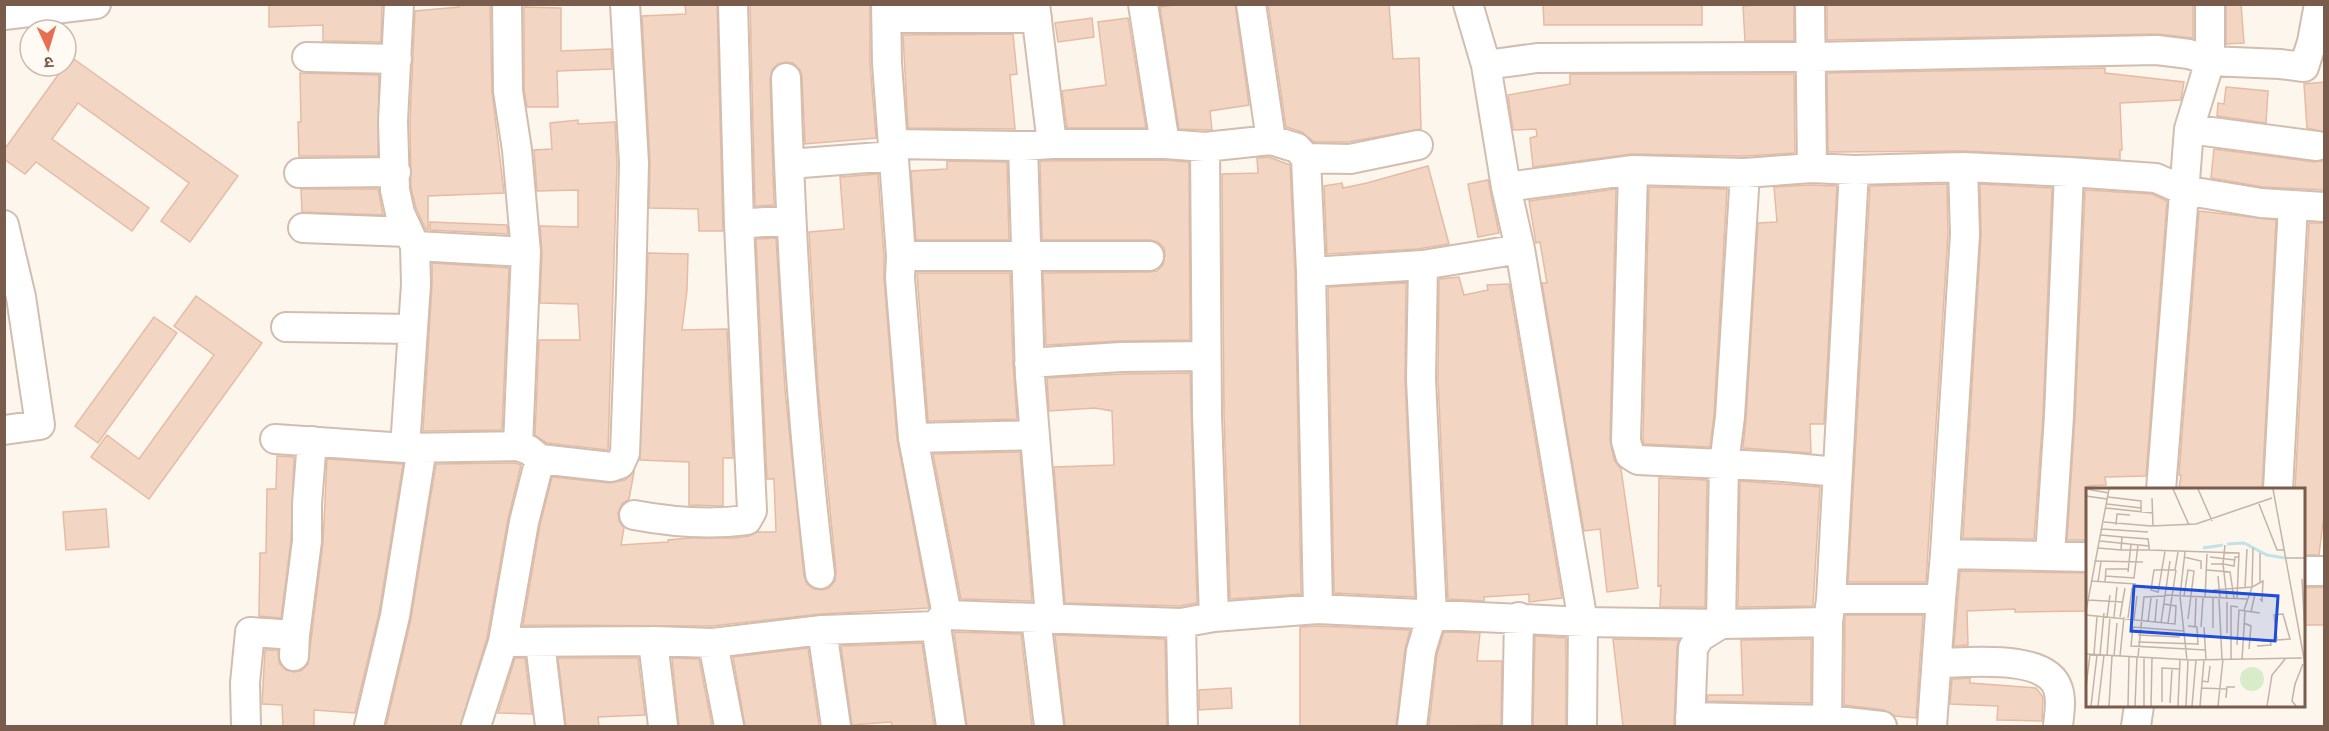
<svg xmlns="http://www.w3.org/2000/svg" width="2329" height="731" font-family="'Archivo Narrow','Noto Sans Devanagari',sans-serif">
<rect width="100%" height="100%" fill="#fdf6ec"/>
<path fill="#f3d5c3" stroke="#e6bba3" stroke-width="1.5" d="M 269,4 L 382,4 L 381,42 L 323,41 L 323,25 L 269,27 Z
M 459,4 L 490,4 L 492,91 L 504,193 L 428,196 L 428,230 L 426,230 L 416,208 L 411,188 L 410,121 L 415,11 L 459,7 Z
M 685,4 L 717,4 L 723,231 L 699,231 L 698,209 L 649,208 L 650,162 L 642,16 L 686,14 Z
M 750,4 L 870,4 L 870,63 L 876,138 L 805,144 L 802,77 L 800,70 L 793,63 L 786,62 L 778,64 L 772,70 L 770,79 L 774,205 L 755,206 Z
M 1181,4 L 1235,4 L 1249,105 L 1210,111 L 1212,130 L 1179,129 L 1160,7 Z
M 1268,4 L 1389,4 L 1393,59 L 1419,58 L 1421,129 L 1348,142 L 1314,142 L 1302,132 L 1286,127 Z
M 1543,4 L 1702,4 L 1702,25 L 1544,25 Z
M 1769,4 L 1794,4 L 1794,41 L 1745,41 L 1743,6 Z
M 1833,4 L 2193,4 L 2193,38 L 2157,34 L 1827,40 L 1827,5 Z
M 2241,4 L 2244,43 L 2226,44 L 2226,5 Z
M 524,7 L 561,8 L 561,51 L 611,49 L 612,69 L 557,71 L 558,107 L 527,107 L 524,90 Z
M 1092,18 L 1094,37 L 1058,42 L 1055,23 Z
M 1128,18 L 1146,128 L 1067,128 L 1062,91 L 1106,85 L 1098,22 Z
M 1013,34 L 1017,74 L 1010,75 L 1015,129 L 908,128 L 903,35 Z
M 71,57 L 238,176 L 190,242 L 161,221 L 189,183 L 78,103 L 52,139 L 149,208 L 132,231 L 36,162 L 25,174 L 4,159 L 4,150 Z
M 2105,68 L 2105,73 L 2184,82 L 2181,100 L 2120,103 L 2122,150 L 2120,150 L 2120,159 L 1964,151 L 1828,152 L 1827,73 Z
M 300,73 L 379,75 L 378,156 L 299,156 L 298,122 L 301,122 Z
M 1570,74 L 1794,74 L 1795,153 L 1745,156 L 1631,154 L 1533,167 L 1530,138 L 1537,136 L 1536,129 L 1513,130 L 1508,95 L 1570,84 Z
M 2325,82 L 2325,132 L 2307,128 L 2304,84 Z
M 2226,87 L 2268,91 L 2266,123 L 2217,116 L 2218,103 L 2224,104 Z
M 578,120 L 578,124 L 615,122 L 617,163 L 608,450 L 547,443 L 535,435 L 539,340 L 580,340 L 578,304 L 540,303 L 542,253 L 540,226 L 578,227 L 578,190 L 537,191 L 534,150 L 552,149 L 550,123 Z
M 2214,149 L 2315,162 L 2325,160 L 2325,190 L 2263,187 L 2211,178 Z
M 1269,157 L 1290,165 L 1295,273 L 1301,594 L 1230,599 L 1224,414 L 1222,174 L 1258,173 L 1257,158 Z
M 1164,160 L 1189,162 L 1190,340 L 1120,341 L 1046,345 L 1043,273 L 1150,272 L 1157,271 L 1163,265 L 1165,255 L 1164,248 L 1158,242 L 1150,240 L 1042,240 L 1040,161 Z
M 947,161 L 1007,162 L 1009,240 L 916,240 L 911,171 L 947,169 Z
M 1428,166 L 1449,244 L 1417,249 L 1327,254 L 1324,186 L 1342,183 L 1343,188 L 1367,183 Z
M 878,174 L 884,256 L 884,279 L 897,439 L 929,608 L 820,614 L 712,626 L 523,625 L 540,525 L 552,477 L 610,483 L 625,480 L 634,472 L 629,499 L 622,504 L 618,513 L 619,521 L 624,528 L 621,545 L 668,542 L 668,540 L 690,538 L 734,538 L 749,536 L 757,532 L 776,532 L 774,479 L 767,479 L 756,239 L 776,238 L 785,390 L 804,576 L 807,584 L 814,589 L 822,590 L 829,588 L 835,581 L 836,572 L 818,387 L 809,232 L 844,229 L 840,177 Z
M 1488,180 L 1499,233 L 1478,237 L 1468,184 Z
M 1947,184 L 1948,234 L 1926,582 L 1848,582 L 1870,186 Z
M 1980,184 L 2052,188 L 2043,415 L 2034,539 L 1963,538 L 1981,235 Z
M 1812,185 L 1837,186 L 1824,424 L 1810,424 L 1811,453 L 1743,448 L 1746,418 L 1758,223 L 1777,222 L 1774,187 Z
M 1649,187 L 1727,189 L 1714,415 L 1710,447 L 1644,444 L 1643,439 Z
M 301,189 L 378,189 L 383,215 L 302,212 Z
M 1616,189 L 1610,441 L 1614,460 L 1621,469 L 1638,588 L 1607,592 L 1600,529 L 1584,531 L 1542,283 L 1547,283 L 1540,242 L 1536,243 L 1529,201 Z
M 2085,190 L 2152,194 L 2167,201 L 2146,476 L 2105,477 L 2106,485 L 2088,486 L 2088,540 L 2067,540 L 2075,417 Z
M 2199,211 L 2276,220 L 2262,489 L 2179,489 L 2181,475 L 2179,475 Z
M 430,222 L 507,225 L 508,234 L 430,230 Z
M 2309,223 L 2325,223 L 2325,522 L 2323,522 L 2319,555 L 2304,555 L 2304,489 L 2295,489 Z
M 648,253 L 688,254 L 687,290 L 682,330 L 727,329 L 733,458 L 723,458 L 723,506 L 689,505 L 689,462 L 640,460 Z
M 432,263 L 509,268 L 502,430 L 423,431 L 432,285 Z
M 917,273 L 1010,273 L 1013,363 L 1017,419 L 928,421 Z
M 1459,277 L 1464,295 L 1488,290 L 1487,285 L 1509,284 L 1562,598 L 1529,602 L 1529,594 L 1484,597 L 1484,601 L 1448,599 L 1438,379 L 1439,279 Z
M 1406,283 L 1405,380 L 1415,597 L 1334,593 L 1328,287 Z
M 196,296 L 262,343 L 149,499 L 91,457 L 107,435 L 139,459 L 214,355 L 174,326 Z
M 154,317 L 177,333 L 98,443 L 75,426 Z
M 1190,373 L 1197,603 L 1180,606 L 1065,603 L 1054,467 L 1114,465 L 1112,411 L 1095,408 L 1049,411 L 1047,378 L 1122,374 Z
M 1020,452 L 1032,601 L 961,599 L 933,454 Z
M 277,456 L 294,457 L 291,540 L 281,618 L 259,616 L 260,553 L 266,553 L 267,489 L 276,489 Z
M 327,459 L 403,464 L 379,613 L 355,713 L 314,710 L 314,726 L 283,726 L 282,705 L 262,704 L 265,650 L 278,650 L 279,663 L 286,670 L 294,672 L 301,671 L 308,664 L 323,543 Z
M 515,463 L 521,465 L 508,519 L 487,638 L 460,726 L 386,726 L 411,619 L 436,464 Z
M 1659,478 L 1707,480 L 1705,607 L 1660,607 L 1661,585 L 1658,586 Z
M 1740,481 L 1820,487 L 1813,606 L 1738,607 Z
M 106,509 L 109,547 L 66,550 L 63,512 Z
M 1960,571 L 2088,573 L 2088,611 L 2015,612 L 2015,609 L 1967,611 L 1968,645 L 1954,646 Z
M 2304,588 L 2325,587 L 2325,625 L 2305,625 Z
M 1845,615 L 1923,615 L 1916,718 L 1895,716 L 1884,710 L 1844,705 Z
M 1318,626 L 1410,630 L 1405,649 L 1396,726 L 1300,726 L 1300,627 Z
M 954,632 L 1021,634 L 1032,726 L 967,726 Z
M 1444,632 L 1480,633 L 1477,661 L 1502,661 L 1501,725 L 1429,726 L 1437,654 Z
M 1055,635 L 1165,639 L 1167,726 L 1065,726 Z
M 1535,636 L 1566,638 L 1566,726 L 1533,726 Z
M 1613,639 L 1679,640 L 1677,647 L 1674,726 L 1623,726 Z
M 1811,639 L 1811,703 L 1707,701 L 1708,695 L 1743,695 L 1741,640 Z
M 922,643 L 934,726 L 892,726 L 891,722 L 852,725 L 841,646 Z
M 808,648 L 819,726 L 745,726 L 733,657 Z
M 515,658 L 525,658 L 532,714 L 498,713 Z
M 558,658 L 638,658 L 645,715 L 598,717 L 599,726 L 566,726 Z
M 672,658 L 699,659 L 712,726 L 679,726 Z
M 1970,678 L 1970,683 L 2036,688 L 2043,697 L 2042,721 L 1997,720 L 1998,706 L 1950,704 L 1952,679 Z
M 1231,688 L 1232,708 L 1199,710 L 1199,690 Z"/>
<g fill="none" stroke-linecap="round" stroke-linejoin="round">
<defs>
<path id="street" d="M 399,4 L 393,121 L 395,190 L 400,213 L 415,246 L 526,252
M 507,4 L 508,91 L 517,150 L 526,252 L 518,446
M 886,4 L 887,63 L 901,256 L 900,278 L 913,438 L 947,615
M 1035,4 L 1052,144
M 1143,4 L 1165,144
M 1251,4 L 1271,140 L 1297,148 L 1306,158 L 1350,159 L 1418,145
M 1468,4 L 1486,65 L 1506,187 L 1520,249 L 1583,622 L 1582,726
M 1810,4 L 1812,168
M 4,15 L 96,4
M 887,18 L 1037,18
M 307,57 L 397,59
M 1486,65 L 1537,58 L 1812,57 L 2157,50 L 2189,54 L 2210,61 L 2280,64 L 2304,67 L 2312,42 L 2319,4
M 786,78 C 791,244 800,409 820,574
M 2189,129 L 2317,146
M 894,144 L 1023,146 L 1052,144 L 1165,144 L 1205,147 L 1271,140
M 1023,146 L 1030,376 L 1050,617
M 1205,147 L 1207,414 L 1214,617
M 1306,158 L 1311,272 L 1318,609
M 789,164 L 893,156
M 299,173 L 396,172
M 1506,187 L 1633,170
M 739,224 L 791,220
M 4,225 L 21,297 L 40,425 L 4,430
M 303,228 L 408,232
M 901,256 L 1149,256
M 1311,272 L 1423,265 L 1520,249
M 286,327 L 413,329
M 1029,363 L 1121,357 L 1206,356
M 913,438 L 1034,435
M 275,439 L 405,448 L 518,446 L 529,450 L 540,459 L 611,467 L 620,464 L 625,453 L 631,292 L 634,163 L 625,4
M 405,448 L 416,284 L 415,246
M 1837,472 L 1784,467 L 1638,460 L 1630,455 L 1626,441 L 1633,170 L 1745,173 L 1812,168 L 1854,170 L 1963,167 L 2069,172 L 2156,178 L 2183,190 L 2261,203 L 2324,207
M 2161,490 L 2189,129 L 2210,61 L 2210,4
M 2278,490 L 2293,205
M 634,515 C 671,522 709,525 747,520 L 752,511 L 739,224 L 733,4
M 1945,554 L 1965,234 L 1963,167
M 2050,555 L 2059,416 L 2069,172
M 2304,571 L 2324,571
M 1831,599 L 1941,599 L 1945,554 L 2088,557
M 1036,618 L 1049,726
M 1181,623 L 1183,726
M 936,626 L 951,726
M 822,630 L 836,726
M 295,635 L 307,541 L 307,504 L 312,441
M 653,641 L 663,726
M 503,642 L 653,641 L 713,643 L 822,630 L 936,626 L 941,619 L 947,615 L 1181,623 L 1214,617 L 1318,609 L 1583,622 L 1721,624 L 1828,622
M 540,643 L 550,726
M 713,643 L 729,726
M 1937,663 C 1968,663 2047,653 2058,689 C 2062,701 2059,715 2058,726
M 1690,717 L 1828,720 L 1882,726
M 246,726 L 245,683 L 250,632 L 295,635 L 294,656
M 369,726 L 395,616 L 422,448
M 476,726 L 503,642 L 524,522 L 540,459
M 1412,726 L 1421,651 L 1432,615 L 1421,379 L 1423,265
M 1517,726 L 1519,617
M 1690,726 L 1693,648 L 1700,637 L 1721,624 L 1724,464 L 1730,417 L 1745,173
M 1827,726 L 1828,622 L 1831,599 L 1854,170
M 1932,726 L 1941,599
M 2136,726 L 2139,706"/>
</defs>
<use href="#street" stroke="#d1beb0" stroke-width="32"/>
<use href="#street" stroke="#fff" stroke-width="28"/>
</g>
<g transform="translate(2086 488)">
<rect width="219" height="219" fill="#fdf6ec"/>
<path d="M154 191a12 12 0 1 1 24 0a12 12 0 1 1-24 0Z" fill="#d8ecc9"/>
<path fill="none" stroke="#bfe3e8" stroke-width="3" d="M 141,56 L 158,55 L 181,67 L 199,70M 117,60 L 137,57"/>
<path fill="none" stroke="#c5b3a7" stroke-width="1.5" d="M 0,1 L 23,5M 87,1 L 103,37M 112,1 L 126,33M 187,1 L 219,176M 0,8 L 21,11M 22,9 L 55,13 L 55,24M 66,10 L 67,37M 21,16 L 55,20M 173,16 L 191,62 L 199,62M 20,20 L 67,25M 18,34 L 65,38 L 110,36 L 186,10M 30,37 L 31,26 L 44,27M 16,41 L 62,44M 36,49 L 62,51 L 63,58M 14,53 L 53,57 L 63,58 L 63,62 L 153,65 L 151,111M 139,57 L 137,76 L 148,78 L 149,69 L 153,69M 12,60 L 35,62 L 36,49 L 15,47M 35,62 L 63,62M 99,64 L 94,108 L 101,172M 98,69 L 115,73 L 115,81M 124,69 L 149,72M 200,70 L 219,70M 8,73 L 57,74M 125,76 L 137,76 L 141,111M 121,82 L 144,84 L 148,110M 42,84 L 45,56M 19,88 L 48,90 L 52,57M 132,88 L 134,110M 216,91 L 219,146M 5,93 L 19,94 L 20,81 L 42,81M 12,94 L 15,74M 19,94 L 50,96M 174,94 L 174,65M 159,100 L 161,61M 127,102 L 166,99 L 167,60M 72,104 L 65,102 L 68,82 L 89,82 L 92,64M 72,105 L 79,63M 79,107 L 161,111M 98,108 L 102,82 L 108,83 L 102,131M 119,110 L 121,66M 133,111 L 136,171M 2,112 L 37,114M 158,122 L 166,99 L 177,93 L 176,113 L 174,111M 0,123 L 23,1M 165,124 L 169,106M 0,127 L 89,136 L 90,118 L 78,116M 21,129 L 24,107M 28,129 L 31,99M 34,129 L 39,100M 42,130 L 46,100M 48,131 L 51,108M 62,134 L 65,110M 69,134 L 71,111M 75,135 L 84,73M 82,135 L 90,82M 158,135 L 165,138 L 163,161M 102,138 L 111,139 L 112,157M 109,138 L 110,110M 115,139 L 117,110M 118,139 L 120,172M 127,140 L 127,110M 98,143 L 47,139 L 45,158 L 120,162M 141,145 L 141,114M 52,147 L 94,149M 176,153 L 204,151 L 197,126 L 188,127 L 191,152M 52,154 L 112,156M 151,157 L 153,122 L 174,125M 171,158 L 185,157 L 184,152M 0,166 L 105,172 L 216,170M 8,166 L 11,129M 14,167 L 18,125M 21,167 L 24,129M 28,168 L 31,135M 34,168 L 38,129M 52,169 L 58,109 L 79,108M 145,172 L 145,118 L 152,119M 156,172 L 159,123M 116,193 L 122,194 L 124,178M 0,199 L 4,166M 115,200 L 141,201M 140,210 L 141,199 L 149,199M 76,214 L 76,180 L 94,181M 84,215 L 86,181M 5,218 L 11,167M 12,218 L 18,167M 23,218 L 26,168M 42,218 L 43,169M 49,218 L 51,169M 58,218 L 58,169M 65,218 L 66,170M 92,218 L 94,172M 100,218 L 102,172M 106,218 L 110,172M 114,218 L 118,172M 132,218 L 137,171M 181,218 L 186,187 L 200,170M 210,218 L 206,213 L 209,196 L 217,176"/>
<path fill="#1d4ed8" fill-opacity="0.15" stroke="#1d4ed8" stroke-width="3" d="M 48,98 L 192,108 L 189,153 L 45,143 Z"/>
<rect width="219" height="219" fill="none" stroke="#7a5c4d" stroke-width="3"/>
</g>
<rect width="2329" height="731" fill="none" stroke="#7a5c4d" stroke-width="12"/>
<g transform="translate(48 48) rotate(176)"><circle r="28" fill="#fffaf3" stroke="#cabbb1" stroke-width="1.5"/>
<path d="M0-4.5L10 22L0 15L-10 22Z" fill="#e76f51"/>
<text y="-9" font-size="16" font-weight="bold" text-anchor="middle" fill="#7a5c4d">उ</text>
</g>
</svg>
